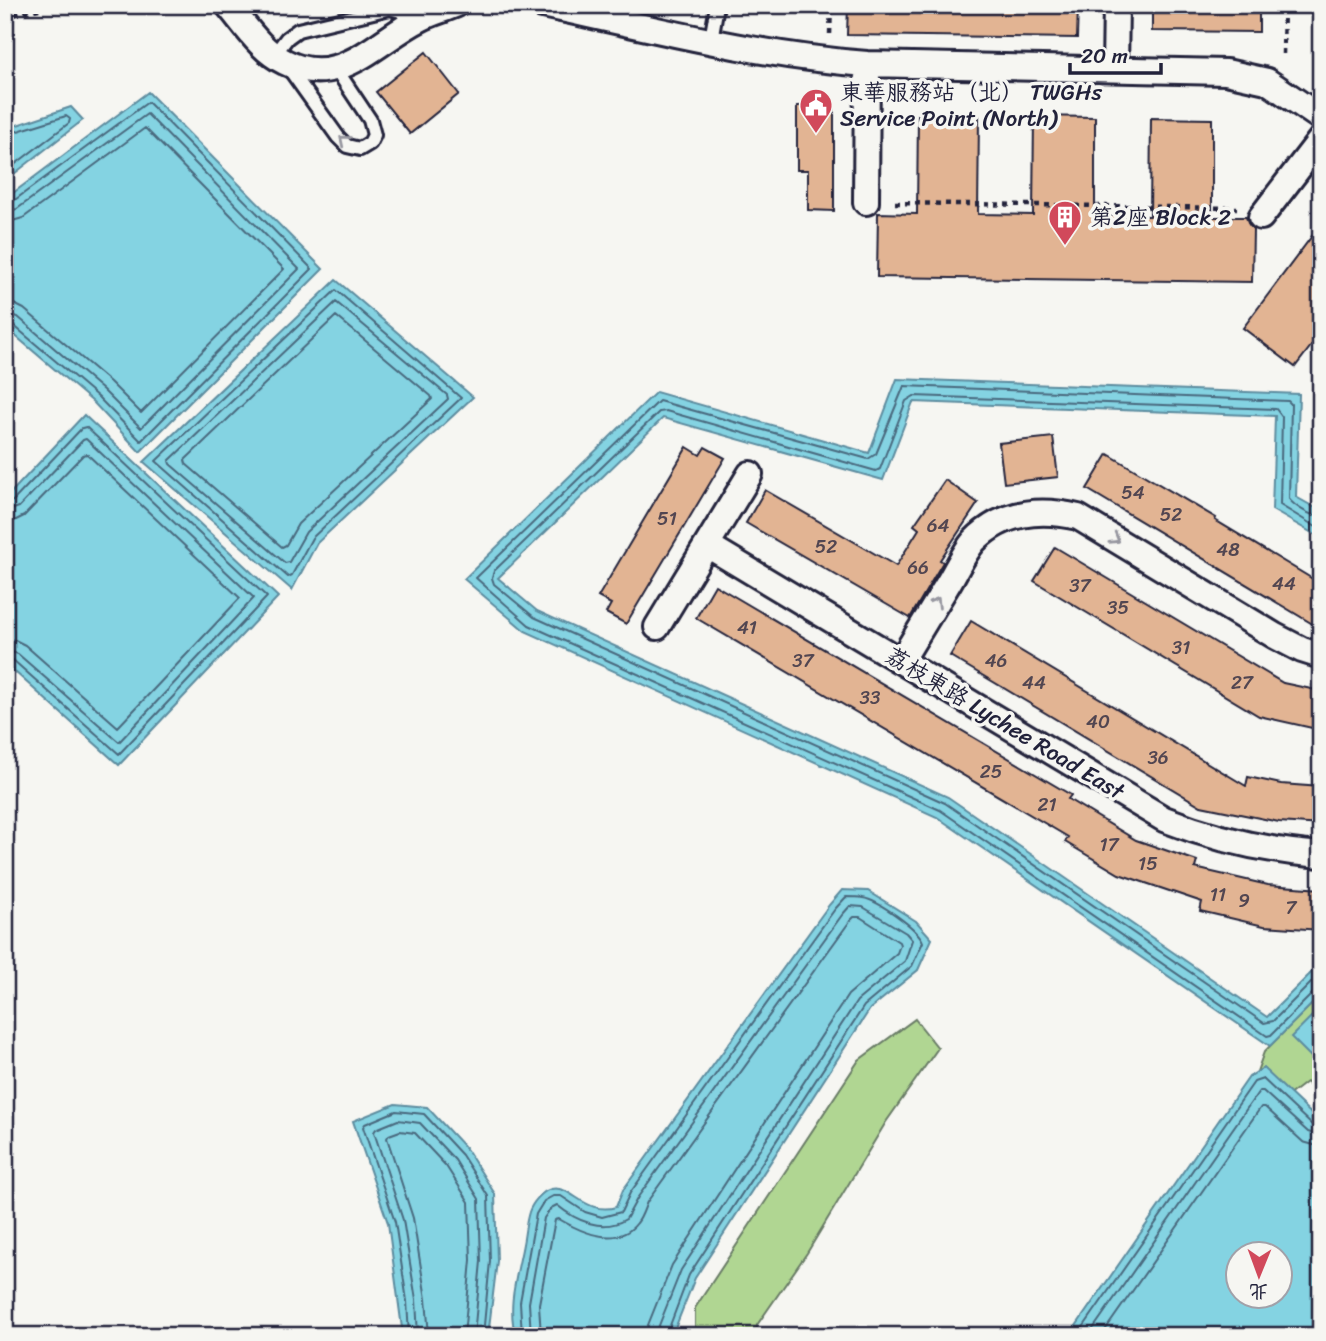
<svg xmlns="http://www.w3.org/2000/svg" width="1326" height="1341" font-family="Sriracha,'LXGW WenKai TC',sans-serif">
<rect width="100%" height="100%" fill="#f6f6f2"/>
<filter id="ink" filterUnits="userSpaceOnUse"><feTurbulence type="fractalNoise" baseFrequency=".0143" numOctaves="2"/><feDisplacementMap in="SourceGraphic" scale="14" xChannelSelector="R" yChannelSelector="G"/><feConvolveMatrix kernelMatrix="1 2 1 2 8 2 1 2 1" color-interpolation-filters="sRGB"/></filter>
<g filter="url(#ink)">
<path fill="#b0d692" stroke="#697c66" stroke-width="2" d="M 1321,995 L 1321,1097 L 1306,1082 L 1266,1113 L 1244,1108 L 1264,1052 Z
M 915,1019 L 938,1048 L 886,1122 L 807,1253 L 757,1325 L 756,1336 L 695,1336 L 695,1308 L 859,1060 Z"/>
<path fill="#84d3e2" stroke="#5d8c9f" stroke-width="2" fill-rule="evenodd" d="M 148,92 L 323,269 L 140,452 L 93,402 L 5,327 L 5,199 Z
M 71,107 L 83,120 L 5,181 L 5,129 Z
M 336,280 L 473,397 L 317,543 L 292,590 L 144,462 Z
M 897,379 L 1299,394 L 1296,497 L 1321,511 L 1321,538 L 1272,510 L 1275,416 L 913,402 L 883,480 L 663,418 L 498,578 L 537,611 L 948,797 L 1267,1017 L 1321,963 L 1321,995 L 1270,1046 L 937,817 L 525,631 L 464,579 L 656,392 L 869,453 Z
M 84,415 L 278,597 L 119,765 L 5,663 L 5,499 Z
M 842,890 L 868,891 L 916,921 L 932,939 L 918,970 L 870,1009 L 695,1278 L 672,1336 L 516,1336 C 506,1307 518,1272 523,1244 C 525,1234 526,1221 529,1212 C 532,1203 542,1191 551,1189 C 571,1184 585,1216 616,1207 L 623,1190 L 829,905 Z
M 1321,1007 L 1321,1067 L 1291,1037 Z
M 1263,1068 L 1321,1123 L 1321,1336 L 1069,1336 L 1249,1077 ZM 1238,1254 L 1280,1254 L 1280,1296 L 1238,1296 Z
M 395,1104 L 427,1107 L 467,1150 L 495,1194 L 497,1261 L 488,1336 L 403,1336 L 388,1223 L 353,1121 Z"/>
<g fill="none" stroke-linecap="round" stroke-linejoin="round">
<path stroke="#49697e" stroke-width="2" d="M 5,135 L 66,116 L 70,119 L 69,123 L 5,172
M 5,204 L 12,202 L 148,102 L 312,269 L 141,441 L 98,397 L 12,324 L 5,322
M 5,212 L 17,209 L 147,114 L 299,269 L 141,428 L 103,390 L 18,317 L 5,313
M 5,223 L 23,218 L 145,128 L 284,269 L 141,413 L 110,382 L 24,309 L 14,304 L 5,303
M 336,290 L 461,398 L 312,538 L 292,575 L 288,577 L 156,461 Z
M 336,302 L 447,395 L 448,399 L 306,532 L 289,562 L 285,563 L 170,464 L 169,461 Z
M 336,316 L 431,396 L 432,399 L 298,524 L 286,545 L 282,547 L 186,464 L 185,460 Z
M 5,503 L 13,501 L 82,428 L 86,427 L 267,597 L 119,754 L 13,660 L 5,659
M 5,512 L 19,507 L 83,440 L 86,439 L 254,598 L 119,742 L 18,654 L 5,650
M 1321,517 C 1311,516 1295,507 1289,499 L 1291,404 L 1288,401 L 904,386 L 876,454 L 868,459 L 659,401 L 476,578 L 529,625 L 940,810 L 1267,1036 L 1271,1035 L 1313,993 L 1321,991
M 5,522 L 14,521 L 24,516 L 83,455 L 87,454 L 240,598 L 118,727 L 25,645 L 15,640 L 5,639
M 1321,530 L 1280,505 L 1282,417 L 1276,409 L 914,396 L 906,401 L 880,469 L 876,471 L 666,411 L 659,412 L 494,571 L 492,578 L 494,584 L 534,617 L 945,803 L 1264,1023 L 1273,1021 L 1321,973
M 409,1336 L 407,1301 L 395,1222 L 363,1127 L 365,1124 L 396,1111 L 424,1114 L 462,1155 L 488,1196 L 490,1261 L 483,1336
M 418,1336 L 416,1300 L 403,1220 L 374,1132 L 376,1129 L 398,1120 L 420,1123 L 455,1160 L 479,1199 L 481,1261 L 474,1336
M 429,1336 L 426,1299 L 413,1218 L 387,1138 L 389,1135 L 400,1131 L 415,1133 L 446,1166 L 469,1202 L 471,1260 L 464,1336
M 522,1336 L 520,1302 L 536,1214 L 544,1201 L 553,1196 L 561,1196 L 585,1212 L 602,1217 L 621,1212 L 630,1193 L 835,909 L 846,897 C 851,897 858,897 863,898 C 877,900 919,929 923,942 L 912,966 L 864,1006 L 689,1275 L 666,1336
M 531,1336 L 529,1303 L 544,1218 L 551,1208 L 557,1205 C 576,1221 603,1233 626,1219 L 638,1197 L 842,915 L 850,906 L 863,907 L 906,933 L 912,940 L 905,961 L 857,1001 L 681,1270 L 658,1328 L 657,1336
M 541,1336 L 539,1304 L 555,1220 L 559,1219 C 581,1232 617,1249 637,1223 C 642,1217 644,1209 647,1202 L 850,921 L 854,917 L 860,917 L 899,942 L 900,945 L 897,953 L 848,995 L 672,1265 L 648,1325 L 646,1336
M 1077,1336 L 1254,1082 L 1263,1079 L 1313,1126 L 1321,1128
M 1088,1336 L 1259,1091 L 1263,1091 L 1308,1132 L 1321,1136
M 1101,1336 L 1261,1107 L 1265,1107 L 1303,1142 L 1321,1147"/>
</g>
<path fill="#e2b493" stroke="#22223b" stroke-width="2" d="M 848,5 L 1078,5 L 1077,38 L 847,35 Z
M 1152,5 L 1259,5 L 1259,32 L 1152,31 Z
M 426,52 L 459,94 L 410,134 L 376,92 Z
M 797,106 L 834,106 L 834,211 L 808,210 L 808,170 L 797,170 Z
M 918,115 L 979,116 L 978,214 L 1033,215 L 1034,116 L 1095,117 L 1095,216 L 1150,216 L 1151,118 L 1212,119 L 1212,217 L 1246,217 L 1248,223 L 1253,229 L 1252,282 L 877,277 L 878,213 L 917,214 Z
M 1321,224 L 1321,333 L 1295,367 L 1243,328 Z
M 1053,437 L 1058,477 L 1004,483 L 999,443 Z
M 687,447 L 700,455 L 705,447 L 725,458 L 626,624 L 606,613 L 611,604 L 598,597 Z
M 1108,454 L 1216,518 L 1215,520 L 1321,584 L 1321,629 L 1087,489 Z
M 945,480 L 978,503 L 940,560 L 943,562 L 910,618 L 746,523 L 765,490 L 896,566 L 919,529 L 914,525 Z
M 1055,547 L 1283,683 L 1321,691 L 1321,730 L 1259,716 L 1034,581 Z
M 715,585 L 1071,795 L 1068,799 L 1136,840 L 1197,861 L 1195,868 L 1268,885 L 1321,889 L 1321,930 L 1264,926 L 1200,911 L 1202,902 L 1119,874 L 1065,842 L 1068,837 L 696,618 Z
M 971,621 L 1246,786 L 1248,777 L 1281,784 L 1321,787 L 1321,825 L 1279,822 L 1201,806 L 950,656 Z"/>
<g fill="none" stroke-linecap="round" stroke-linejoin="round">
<defs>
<path id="service" d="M 711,40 L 717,5
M 274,55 L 287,38 L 298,30 L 390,8 L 401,11 L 412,24
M 288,67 L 338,137 L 347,146 L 360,149 L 370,143 L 374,135 L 370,120 L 336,69"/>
<path id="minor" d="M 228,5 C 245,25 261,51 285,62 C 339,90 376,41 420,19 C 431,13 443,10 455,5
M 543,5 C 650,28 758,56 867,64 L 1226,72 L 1267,81 L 1321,118
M 1115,68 L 1116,5
M 866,202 L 867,64
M 1261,217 L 1321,139
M 707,545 L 1164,819 C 1215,839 1266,851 1321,855
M 657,627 L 750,474
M 901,661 C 916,636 931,612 946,587 C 955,573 963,554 974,541 C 1003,511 1040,508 1078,517 L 1275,636 L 1302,650 L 1321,656"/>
</defs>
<use href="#service" stroke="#22223b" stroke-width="18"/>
<use href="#minor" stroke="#22223b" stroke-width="30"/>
<path stroke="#22223b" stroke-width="4.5" stroke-dasharray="5 5" stroke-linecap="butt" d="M 5,17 L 56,5
M 830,34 L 831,5
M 1283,54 L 1284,5
M 895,203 L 1237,208"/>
<use href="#service" stroke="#f6f6f2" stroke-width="12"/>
<use href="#minor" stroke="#f6f6f2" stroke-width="24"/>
</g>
<defs><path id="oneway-chevron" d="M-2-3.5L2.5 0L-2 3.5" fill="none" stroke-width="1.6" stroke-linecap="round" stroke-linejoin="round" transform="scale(1.75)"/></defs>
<g stroke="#9797a0">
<use href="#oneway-chevron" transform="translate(344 140) rotate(-140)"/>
<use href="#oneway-chevron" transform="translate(1115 539) rotate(31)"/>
<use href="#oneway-chevron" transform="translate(936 602) rotate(-59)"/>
</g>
</g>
<defs>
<symbol id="civic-pin" viewBox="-11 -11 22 30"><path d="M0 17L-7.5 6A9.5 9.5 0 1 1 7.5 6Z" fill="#d1495b" stroke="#f6f6f2"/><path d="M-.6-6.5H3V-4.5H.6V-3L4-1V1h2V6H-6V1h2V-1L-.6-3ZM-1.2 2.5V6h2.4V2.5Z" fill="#fff"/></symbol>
<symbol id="building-pin" viewBox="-11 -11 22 30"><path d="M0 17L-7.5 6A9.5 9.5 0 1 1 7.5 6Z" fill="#d1495b" stroke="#f6f6f2"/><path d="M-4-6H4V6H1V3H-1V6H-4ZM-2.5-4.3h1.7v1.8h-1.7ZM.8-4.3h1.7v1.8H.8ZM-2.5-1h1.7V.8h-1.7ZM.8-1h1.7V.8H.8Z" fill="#fff"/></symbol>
</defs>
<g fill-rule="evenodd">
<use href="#civic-pin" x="797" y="86" width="38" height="52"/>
<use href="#building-pin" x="1046" y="198" width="38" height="52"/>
</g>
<g text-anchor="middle" stroke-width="7" stroke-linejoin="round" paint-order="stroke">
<g font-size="19" fill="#524651">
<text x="1133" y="499">54</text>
<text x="1171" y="521">52</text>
<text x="667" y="525">51</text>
<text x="938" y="532">64</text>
<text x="826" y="553">52</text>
<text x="1228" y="556">48</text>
<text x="918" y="574">66</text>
<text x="1284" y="590">44</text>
<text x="1080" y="592">37</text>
<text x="1118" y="614">35</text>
<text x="747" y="634">41</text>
<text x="1181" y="654">31</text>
<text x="803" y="667">37</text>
<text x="996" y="667">46</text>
<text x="1034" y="689">44</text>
<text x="1242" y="689">27</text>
<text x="870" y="704">33</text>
<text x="1098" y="728">40</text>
<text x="1158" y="764">36</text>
<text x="991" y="778">25</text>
<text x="1047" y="811">21</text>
<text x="1109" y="851">17</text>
<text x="1148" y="870">15</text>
<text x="1218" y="901">11</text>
<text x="1244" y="907">9</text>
<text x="1291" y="914">7</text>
</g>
<g font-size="23" fill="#22223b" stroke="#f6f6f2" text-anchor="start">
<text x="840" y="100">東華服務站（北） TWGHs<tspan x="840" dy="26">Service Point (North)</tspan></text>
<text x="1090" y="225">第2座 Block 2</text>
</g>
<g font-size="23" fill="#22223b" stroke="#f6f6f2">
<text transform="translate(1005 723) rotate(31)" y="8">荔枝東路 Lychee Road East</text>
</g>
</g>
<rect width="1326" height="1341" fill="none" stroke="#f6f6f2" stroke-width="28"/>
<rect x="14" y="14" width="1298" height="1313" fill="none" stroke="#22223b" stroke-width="2.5" filter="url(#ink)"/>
<g transform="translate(1259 1275) rotate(181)"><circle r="33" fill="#f6f6f2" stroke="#a1a1a9" stroke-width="2"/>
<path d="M0-5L12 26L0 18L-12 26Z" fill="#d1495b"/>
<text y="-10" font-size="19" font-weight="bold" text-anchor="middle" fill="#22223b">北</text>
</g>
<path d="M1070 63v10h91v-10" fill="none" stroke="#22223b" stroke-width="3.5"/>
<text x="1081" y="63" font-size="21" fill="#22223b" stroke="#f6f6f2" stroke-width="5" paint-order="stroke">20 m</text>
</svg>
